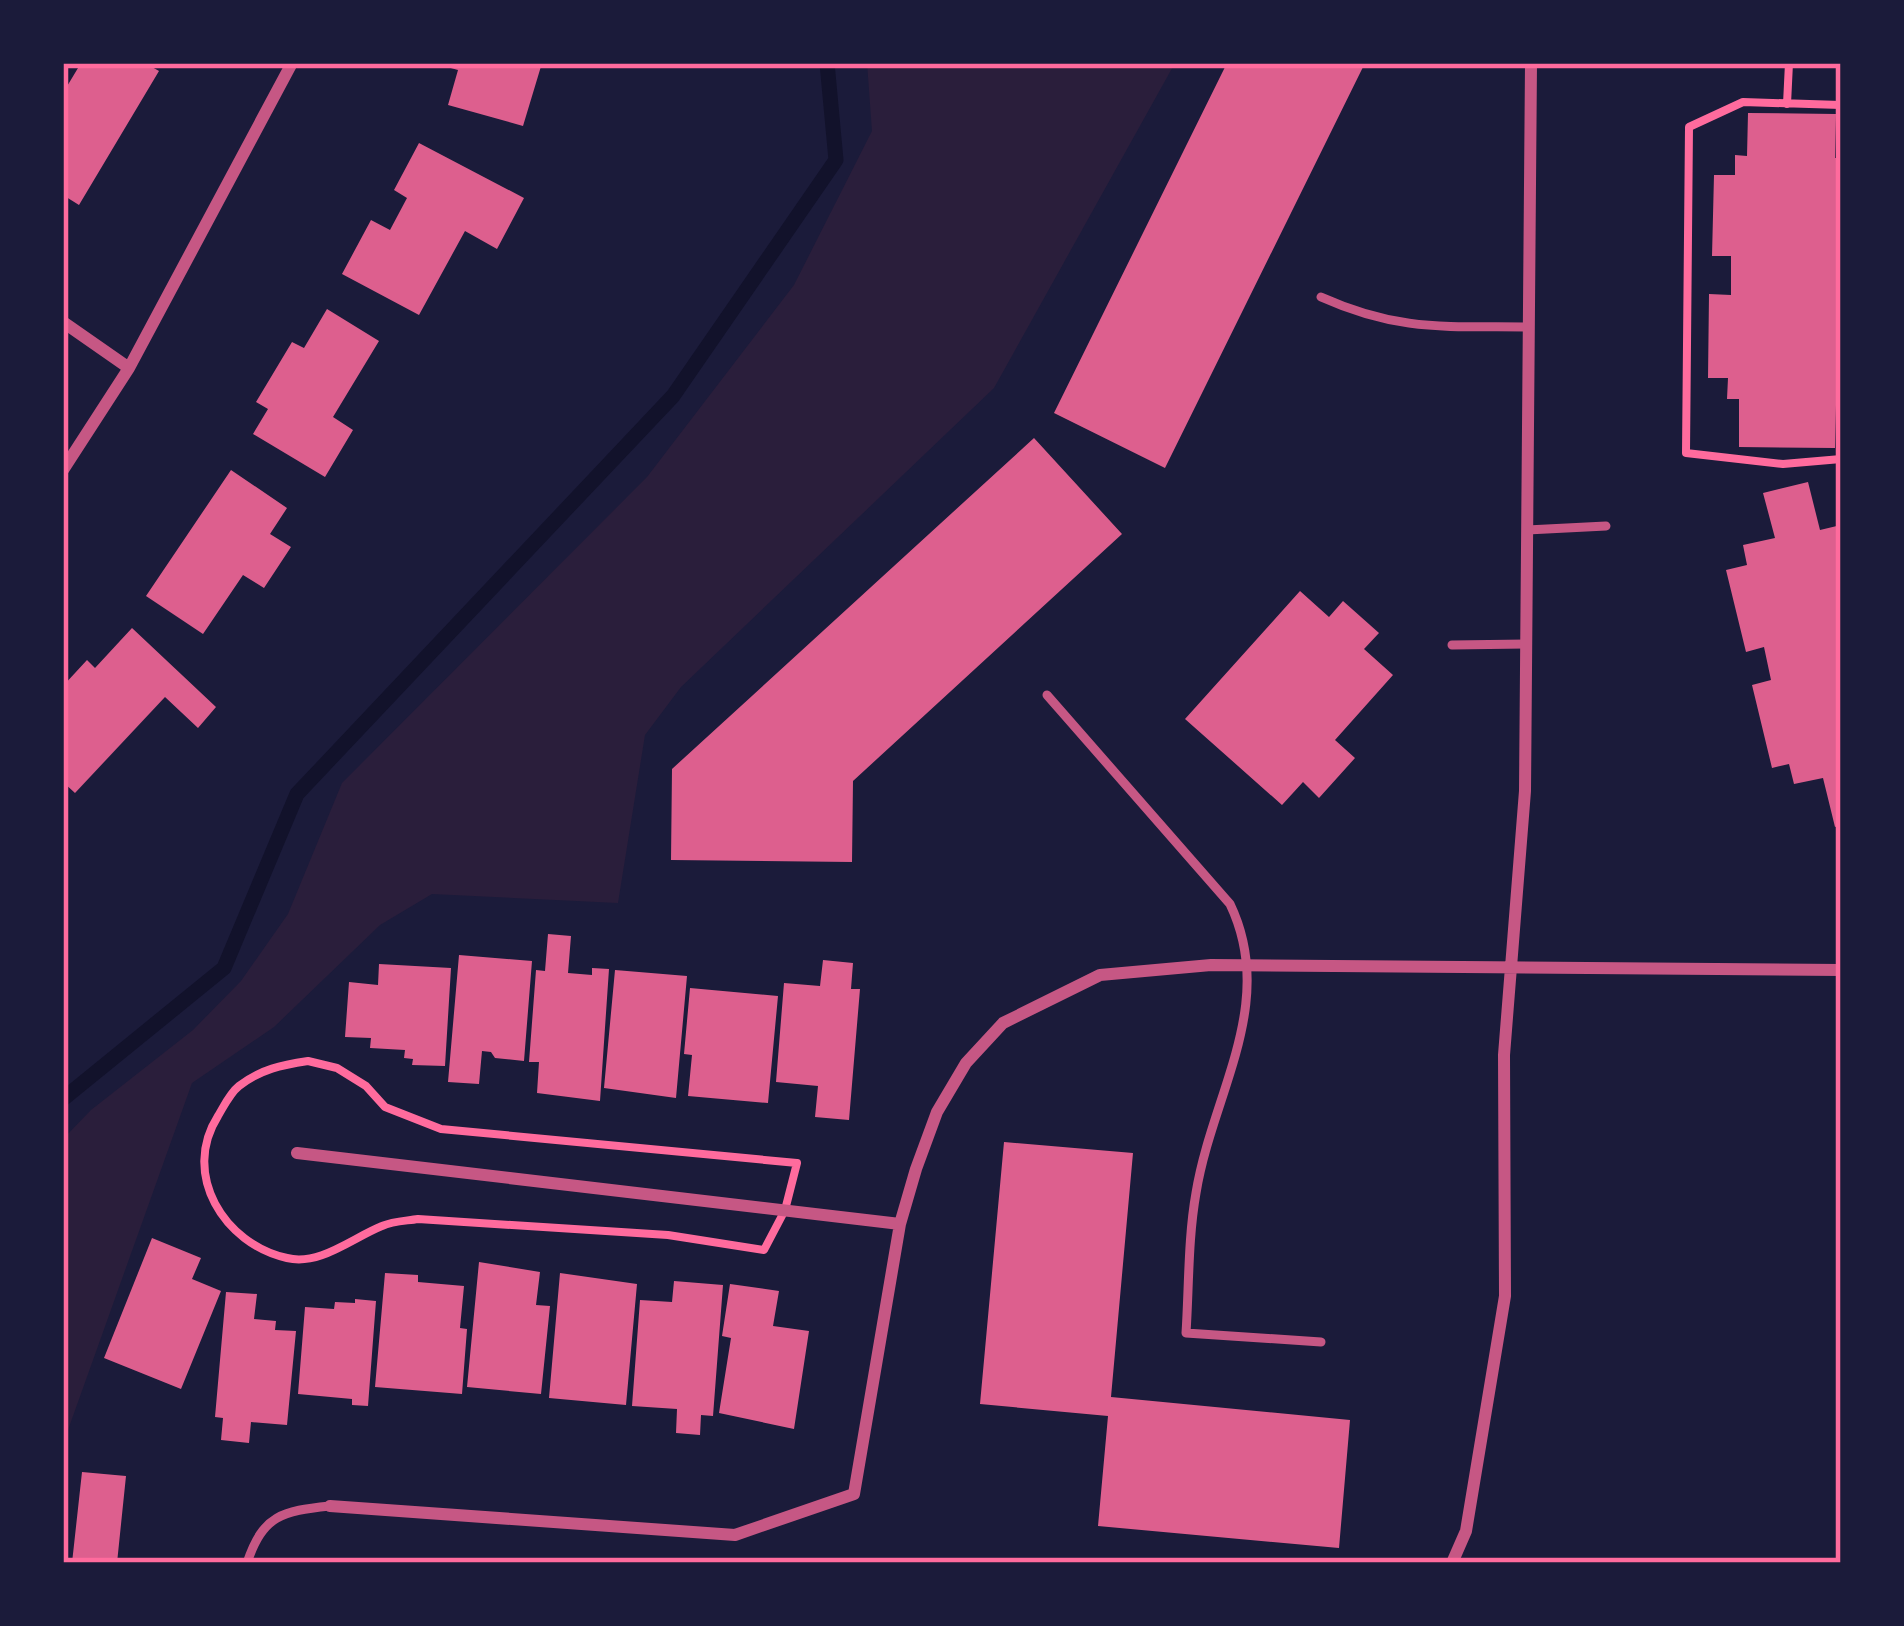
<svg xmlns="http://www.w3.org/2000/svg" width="1904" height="1626" font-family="'Crimson Pro',serif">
<rect width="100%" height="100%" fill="#1b1b3a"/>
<path fill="#2a1e3b" d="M 867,63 L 1175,63 L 994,388 L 681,687 L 645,735 L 618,903 L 432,894 L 380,925 L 274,1027 L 192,1083 L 63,1444 L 63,1139 L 91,1110 L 193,1030 L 241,981 L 288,914 L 342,783 L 647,477 L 794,285 L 872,131 Z"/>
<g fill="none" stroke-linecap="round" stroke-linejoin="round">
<path stroke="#12122b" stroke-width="15" d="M 63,1099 L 224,968 L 297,794 L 673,396 L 836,160 L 827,63"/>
</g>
<path fill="#dd5f8e" d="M 81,63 L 145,63 L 159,71 L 79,205 L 63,195 L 63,93 Z
M 448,63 L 542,63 L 523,126 L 448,105 L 458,70 L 447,67 Z
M 1227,63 L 1365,63 L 1165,468 L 1054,413 Z
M 1748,113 L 1836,114 L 1835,158 L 1841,158 L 1841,405 L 1836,405 L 1835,448 L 1739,447 L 1739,399 L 1727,399 L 1728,378 L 1708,378 L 1709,294 L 1731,295 L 1731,256 L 1712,256 L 1714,175 L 1735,175 L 1735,155 L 1747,156 Z
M 419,143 L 524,198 L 497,249 L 465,231 L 419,315 L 342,274 L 371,220 L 390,230 L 407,198 L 394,190 Z
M 327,309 L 379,341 L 333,417 L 353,430 L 325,477 L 253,434 L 268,409 L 256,402 L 292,342 L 304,348 Z
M 1034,438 L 1122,534 L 853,781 L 852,862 L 671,860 L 672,769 Z
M 231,470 L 287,508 L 270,534 L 291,547 L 264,588 L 243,575 L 203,634 L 146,596 Z
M 1808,482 L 1820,530 L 1841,525 L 1841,825 L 1835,827 L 1823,778 L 1794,784 L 1789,764 L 1772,768 L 1752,685 L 1771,680 L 1764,647 L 1746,652 L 1726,570 L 1747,565 L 1743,545 L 1775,538 L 1763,493 Z
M 1300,591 L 1329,617 L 1343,601 L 1379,633 L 1364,649 L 1393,675 L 1335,740 L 1355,758 L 1319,798 L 1303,782 L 1282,805 L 1185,719 Z
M 132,628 L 216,707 L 198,728 L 165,697 L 75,793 L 63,782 L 63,686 L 87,660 L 95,668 Z
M 548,934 L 571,936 L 568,973 L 592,975 L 592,968 L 609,969 L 600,1101 L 537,1093 L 539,1062 L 529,1062 L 536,970 L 545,971 Z
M 459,955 L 532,961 L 524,1061 L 495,1058 L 491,1052 L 482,1051 L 479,1084 L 448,1082 Z
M 823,960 L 853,963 L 851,989 L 860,989 L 849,1120 L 815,1117 L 818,1086 L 776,1082 L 784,983 L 820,986 Z
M 379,964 L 451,968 L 445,1066 L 412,1065 L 413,1059 L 404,1058 L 405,1050 L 370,1048 L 371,1038 L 345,1037 L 349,982 L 378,985 Z
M 615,970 L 687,976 L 676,1098 L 604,1088 Z
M 690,988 L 778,996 L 768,1103 L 688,1096 L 692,1055 L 684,1054 Z
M 1004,1142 L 1133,1153 L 1111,1397 L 1350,1420 L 1339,1548 L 1098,1526 L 1108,1416 L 980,1404 Z
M 152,1238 L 201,1258 L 192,1279 L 221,1291 L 181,1389 L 104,1358 Z
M 479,1262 L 540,1272 L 536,1305 L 550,1306 L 541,1394 L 467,1387 Z
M 385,1273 L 418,1275 L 418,1282 L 464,1286 L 460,1328 L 467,1329 L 462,1394 L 375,1387 Z
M 560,1273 L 637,1284 L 626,1405 L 549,1398 Z
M 674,1281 L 723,1285 L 713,1416 L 701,1415 L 700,1435 L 676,1433 L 677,1409 L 632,1406 L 640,1300 L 672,1302 Z
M 730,1284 L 779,1291 L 773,1326 L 809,1331 L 794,1429 L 719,1413 L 731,1338 L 722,1336 Z
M 226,1292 L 257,1294 L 254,1319 L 276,1321 L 275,1330 L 296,1331 L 287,1425 L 251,1422 L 249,1443 L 221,1440 L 223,1418 L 215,1417 Z
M 355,1299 L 376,1301 L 368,1406 L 352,1405 L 352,1399 L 298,1394 L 305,1307 L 334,1309 L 335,1302 L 355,1303 Z
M 82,1472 L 126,1476 L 117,1563 L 72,1563 Z"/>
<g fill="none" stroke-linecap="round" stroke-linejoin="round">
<path stroke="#ff6b9d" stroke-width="8" d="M 1787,104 L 1789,63
M 1841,105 L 1743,102 L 1689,127 L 1686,453 L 1783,464 L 1841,459
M 308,1061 L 337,1068 L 366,1086 L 385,1107 L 441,1129 L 797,1163 L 785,1210 L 764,1250 L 668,1235 L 418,1219 C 406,1221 393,1221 382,1226 C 352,1238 320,1266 287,1258 C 224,1244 181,1174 218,1116 C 224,1106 230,1093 239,1086 C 261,1069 282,1065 308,1061 Z"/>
<path stroke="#c65784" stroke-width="9" d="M 1321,297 C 1399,332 1446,326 1529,327
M 1527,530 L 1606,526
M 1452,645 L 1526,644
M 1047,695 L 1230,904 C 1278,1004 1212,1094 1196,1193 C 1188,1238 1189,1287 1186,1333 L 1321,1342
M 247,1563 C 263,1515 282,1511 330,1506"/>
<path stroke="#c65784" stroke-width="12" d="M 63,322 L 129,368
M 63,470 L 129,368 L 292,63
M 297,1153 L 900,1224
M 330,1506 L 735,1535 L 854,1494 L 900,1224 L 916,1169 L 937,1112 L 966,1063 L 1003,1023 L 1100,975 L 1211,965 L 1841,970
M 1452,1563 L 1466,1531 L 1505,1296 L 1504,1055 L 1525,791 L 1531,63"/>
</g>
<rect width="1904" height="1626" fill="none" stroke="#1b1b3a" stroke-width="132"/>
<rect x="66" y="66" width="1772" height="1494" fill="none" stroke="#ff6b9d" stroke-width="4.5"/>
</svg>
